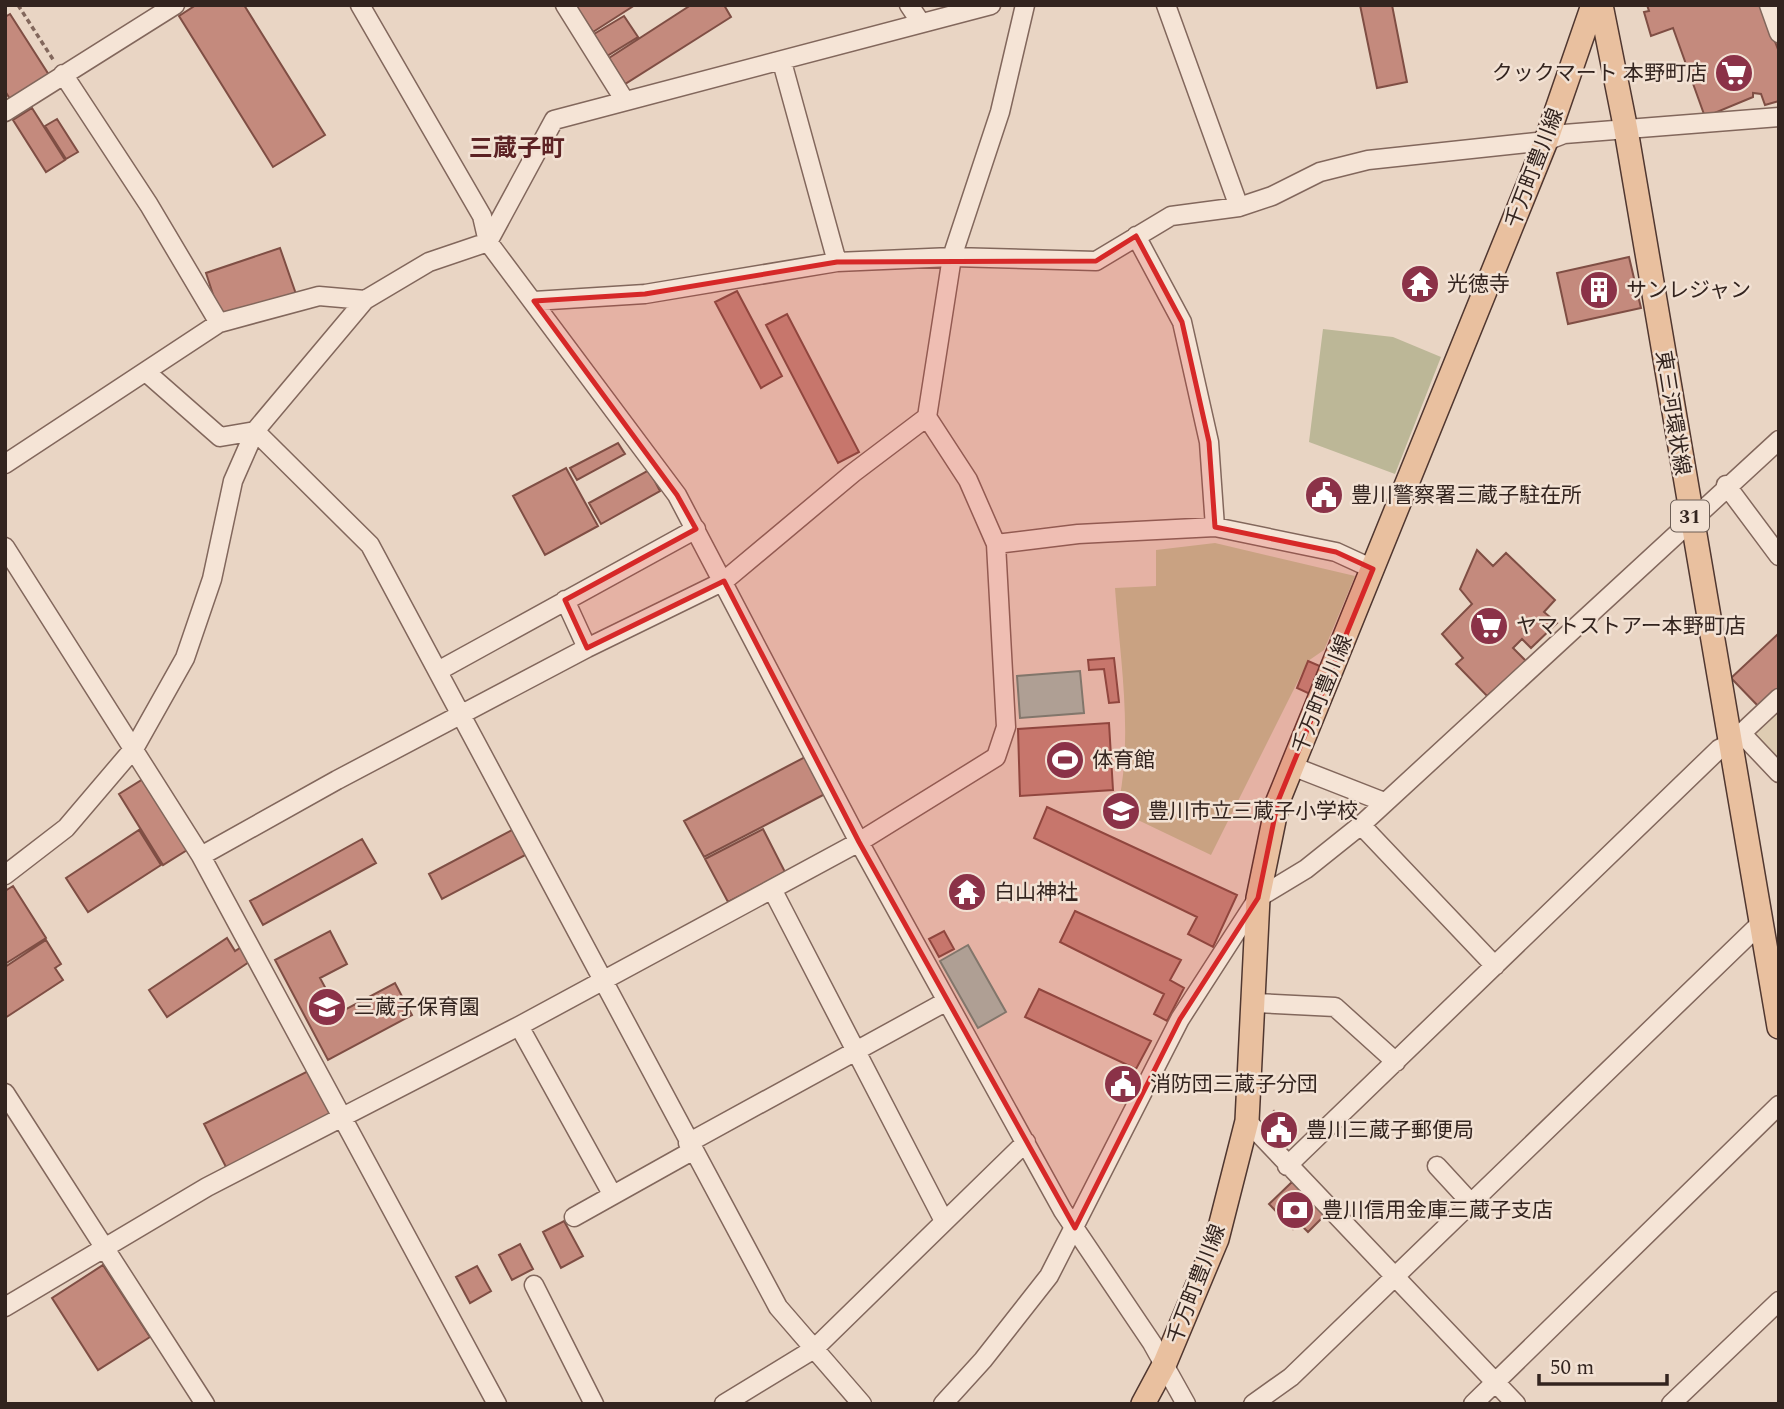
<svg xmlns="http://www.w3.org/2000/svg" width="1784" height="1409" font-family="Spectral,'Noto Sans JP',serif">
<rect width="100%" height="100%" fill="#e9d5c4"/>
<path fill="#deccb2" d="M 1779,706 L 1779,766 L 1748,734 Z"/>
<path fill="#c6c199" d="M 1215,543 L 1355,576 L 1324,650 L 1308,661 L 1211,855 L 1117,810 C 1134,739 1120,660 1115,588 L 1156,586 L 1156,550 Z"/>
<path fill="#bcb797" d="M 1323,329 L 1393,337 L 1441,357 L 1395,474 L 1309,442 Z"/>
<path fill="#a5bdb0" stroke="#6d8a7c" stroke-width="2" d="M 1080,671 L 1084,713 L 1020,718 L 1017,676 Z
M 968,945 L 1006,1012 L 978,1028 L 940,961 Z"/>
<path fill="#c48a7d" stroke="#7f4e44" stroke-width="2" d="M 196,5 L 244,5 L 325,135 L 273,167 L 179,16 Z
M 575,5 L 635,5 L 593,32 Z
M 691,5 L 724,5 L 731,17 L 625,84 L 609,58 Z
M 1360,5 L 1392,5 L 1407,82 L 1377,88 Z
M 1647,5 L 1761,5 L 1779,52 L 1779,101 L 1765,105 L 1761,94 L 1753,93 L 1753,97 L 1705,117 L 1673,28 L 1651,36 L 1644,12 L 1649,11 Z
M 10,14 L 49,75 L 10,99 L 5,91 L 5,17 Z
M 624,16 L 638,37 L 607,56 L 594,34 Z
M 32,108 L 65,160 L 46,172 L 13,120 Z
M 57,119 L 78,152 L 66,159 L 45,126 Z
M 280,248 L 296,294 L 221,319 L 206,273 Z
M 1629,257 L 1641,308 L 1568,324 L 1557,273 Z
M 737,291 L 782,376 L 761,388 L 715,302 Z
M 787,314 L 859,452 L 838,463 L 766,325 Z
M 618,443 L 625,454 L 577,480 L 570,468 Z
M 566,468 L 598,526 L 545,555 L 513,496 Z
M 649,470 L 660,491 L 601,524 L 589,503 Z
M 1477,550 L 1493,566 L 1506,553 L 1555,600 L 1544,612 L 1557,623 L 1531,648 L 1522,639 L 1513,648 L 1527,662 L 1487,696 L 1456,664 L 1463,658 L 1442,634 L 1472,604 L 1460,589 Z
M 1779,633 L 1779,693 L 1761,709 L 1731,678 Z
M 1114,658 L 1119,702 L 1109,703 L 1104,669 L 1089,670 L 1088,660 Z
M 1308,661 L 1322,667 L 1310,694 L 1297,688 Z
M 1109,723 L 1113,790 L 1020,796 L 1018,729 Z
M 805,757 L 825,794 L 704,857 L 684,821 Z
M 148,776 L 192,847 L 163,865 L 119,794 Z
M 1047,807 L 1237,895 L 1213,947 L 1188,934 L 1197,917 L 1034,838 Z
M 516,828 L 529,853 L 442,899 L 429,874 Z
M 763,829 L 785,872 L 728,902 L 705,859 Z
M 139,830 L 161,865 L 88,912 L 66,878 Z
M 362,839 L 376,863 L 263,925 L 250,901 Z
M 13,886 L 46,938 L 5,964 L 5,891 Z
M 1075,911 L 1181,960 L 1170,980 L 1184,988 L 1167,1021 L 1154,1014 L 1164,994 L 1060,942 Z
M 330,931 L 347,964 L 320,978 L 339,1013 L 395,983 L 412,1015 L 328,1060 L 275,960 Z
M 944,931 L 954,949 L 939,957 L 929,939 Z
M 227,938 L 235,951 L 243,946 L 252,960 L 167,1017 L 149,990 Z
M 46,940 L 61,964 L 55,968 L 63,980 L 5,1018 L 5,967 Z
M 1039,989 L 1151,1041 L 1136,1069 L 1025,1017 Z
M 314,1068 L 337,1112 L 227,1169 L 204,1124 Z
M 1118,1074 L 1134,1082 L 1129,1095 L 1111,1087 Z
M 1274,1111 L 1297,1135 L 1286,1146 L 1263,1122 Z
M 1292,1182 L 1325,1215 L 1308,1232 L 1299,1223 L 1293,1229 L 1269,1204 Z
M 564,1221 L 583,1256 L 561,1268 L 543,1232 Z
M 520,1244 L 533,1269 L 512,1280 L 499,1255 Z
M 103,1265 L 150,1337 L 98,1370 L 52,1298 Z
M 477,1266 L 491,1291 L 470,1303 L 456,1277 Z"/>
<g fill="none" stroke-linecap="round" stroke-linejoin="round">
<defs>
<path id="minor" d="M 360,5 L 482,216 L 488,242 L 677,495 L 859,842 L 1063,1211 L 1152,1343 L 1186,1404
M 565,5 L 625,101
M 909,5 L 921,23
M 1166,5 L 1239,207
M 1769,5 L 1779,33
M 782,62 L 837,262
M 63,74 L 149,205 L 219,323
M 5,112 L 175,5
M 1136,236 L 1182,322 L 1209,442 L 1215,527
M 534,301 L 645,294 L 837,262 L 952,257 L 1096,261 L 1171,216 L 1239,207 L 1272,196 L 1320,172 L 1368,160 L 1546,141 L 1564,134 L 1779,117
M 146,372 L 220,437 L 255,431
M 255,431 L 370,545 L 778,1307 L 862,1404
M 5,464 L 219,323 L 319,296 L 365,300
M 1726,485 L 1779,556
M 996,544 L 1078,534 L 1215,527 L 1336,552 L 1373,569
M 5,547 L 201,856 L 497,1404
M 565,600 L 587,648
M 438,671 L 696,529
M 1742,734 L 1779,773
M 1292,766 L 1384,802
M 1361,825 L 1495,966
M 201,856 L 337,780 L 587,648 L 724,581 L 853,473 L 927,417 L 952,257 L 1000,112 L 1025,5
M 5,875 L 66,828 L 135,747 L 185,658 L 212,579 L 233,481 L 255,431 L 365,300 L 429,262 L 488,242 L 554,120 L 991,5
M 772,889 L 944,1221
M 1255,1003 L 1335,1007 L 1396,1062
M 519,1026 L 612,1194
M 5,1093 L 205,1404
M 1247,1121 L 1516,1404
M 688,1143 L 947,1001
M 1287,1166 L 1719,749 L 1731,743 L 1779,698
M 1437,1166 L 1472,1204
M 574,1217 L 692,1151
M 534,1285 L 594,1404
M 5,1307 L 207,1187 L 519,1026 L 859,842 L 996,757 L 1006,727 L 996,544 L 968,480 L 927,417
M 724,1404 L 814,1349 L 1026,1142
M 943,1404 L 983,1360 L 1049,1276 L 1180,1019 L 1258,898 L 1306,869 L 1361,825 L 1779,440
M 1253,1404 L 1291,1377 L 1761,923
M 1473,1404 L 1779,1105
M 1671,1404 L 1779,1301"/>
<path id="major" d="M 1601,5 L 1626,130 L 1779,1027
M 1143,1404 L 1165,1363 L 1217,1239 L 1247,1121 L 1258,898 L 1278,801 L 1546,141 L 1593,5"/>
</defs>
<use href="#minor" stroke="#82675c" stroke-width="21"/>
<use href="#major" stroke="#503730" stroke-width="26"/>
<path stroke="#82675c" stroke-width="3.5" stroke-dasharray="5 3.5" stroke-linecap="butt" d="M 18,5 L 54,61"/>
<use href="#minor" stroke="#f5e4d6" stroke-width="18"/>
<use href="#major" stroke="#e9c09f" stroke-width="23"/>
</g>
<path fill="#d62828" fill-opacity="0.2" stroke="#d62828" stroke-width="5" stroke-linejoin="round" d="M 1136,236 L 1182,322 L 1209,442 L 1215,527 L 1336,552 L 1373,569 L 1278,801 L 1258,898 L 1180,1019 L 1075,1228 L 859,842 L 724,581 L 587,648 L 565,600 L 696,529 L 677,495 L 534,301 L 645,294 L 837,262 L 1096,261 Z"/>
<defs>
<symbol id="supermarket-disc" viewBox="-11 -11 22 22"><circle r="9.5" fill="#8b3248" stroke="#f2e1d3"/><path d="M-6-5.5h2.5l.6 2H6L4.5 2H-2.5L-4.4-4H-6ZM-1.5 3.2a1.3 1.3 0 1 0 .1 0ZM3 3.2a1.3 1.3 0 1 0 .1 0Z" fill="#fff"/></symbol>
<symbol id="temple-disc" viewBox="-11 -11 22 22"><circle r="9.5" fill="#8b3248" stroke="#f2e1d3"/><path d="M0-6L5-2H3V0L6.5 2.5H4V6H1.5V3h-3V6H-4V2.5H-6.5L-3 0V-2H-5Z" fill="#fff"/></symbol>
<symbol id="building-disc" viewBox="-11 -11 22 22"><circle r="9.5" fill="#8b3248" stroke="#f2e1d3"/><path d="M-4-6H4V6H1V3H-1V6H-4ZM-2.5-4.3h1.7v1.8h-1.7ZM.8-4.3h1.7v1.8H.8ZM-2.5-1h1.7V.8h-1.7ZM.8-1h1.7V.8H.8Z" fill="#fff"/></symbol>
<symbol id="civic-disc" viewBox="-11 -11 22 22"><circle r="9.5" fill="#8b3248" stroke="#f2e1d3"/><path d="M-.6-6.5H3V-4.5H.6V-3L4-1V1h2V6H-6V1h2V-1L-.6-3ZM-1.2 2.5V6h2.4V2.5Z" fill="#fff"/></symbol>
<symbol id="stadium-disc" viewBox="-11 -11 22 22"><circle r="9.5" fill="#8b3248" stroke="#f2e1d3"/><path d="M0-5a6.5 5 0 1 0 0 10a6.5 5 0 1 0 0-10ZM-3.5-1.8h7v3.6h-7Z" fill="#fff"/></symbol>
<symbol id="school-disc" viewBox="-11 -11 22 22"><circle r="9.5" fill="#8b3248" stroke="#f2e1d3"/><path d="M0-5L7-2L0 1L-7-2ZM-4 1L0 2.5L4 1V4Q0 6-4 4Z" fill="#fff"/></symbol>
<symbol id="bank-disc" viewBox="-11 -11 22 22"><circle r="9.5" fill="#8b3248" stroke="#f2e1d3"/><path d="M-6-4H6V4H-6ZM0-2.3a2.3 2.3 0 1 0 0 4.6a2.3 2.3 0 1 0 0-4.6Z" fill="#fff"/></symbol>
</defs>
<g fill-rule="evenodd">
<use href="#supermarket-disc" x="1712" y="51" width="44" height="44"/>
<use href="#temple-disc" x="1398" y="262" width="44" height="44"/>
<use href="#building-disc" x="1577" y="268" width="44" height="44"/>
<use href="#civic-disc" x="1302" y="473" width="44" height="44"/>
<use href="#supermarket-disc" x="1467" y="604" width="44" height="44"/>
<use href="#stadium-disc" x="1043" y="738" width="44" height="44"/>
<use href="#school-disc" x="1099" y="789" width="44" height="44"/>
<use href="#temple-disc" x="945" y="870" width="44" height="44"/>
<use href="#school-disc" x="305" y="985" width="44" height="44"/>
<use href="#civic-disc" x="1101" y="1062" width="44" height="44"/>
<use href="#civic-disc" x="1257" y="1108" width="44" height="44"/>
<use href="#bank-disc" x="1273" y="1188" width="44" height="44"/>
</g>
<g text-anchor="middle" stroke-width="5" stroke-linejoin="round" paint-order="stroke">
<rect fill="#f2e1d3" stroke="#6c5d55" stroke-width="2" x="1671" y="500.5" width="38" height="31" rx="5"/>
<g font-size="19" font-weight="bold" fill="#33241f">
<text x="1690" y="523">31</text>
</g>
<g font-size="21" fill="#33241f" stroke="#f2e1d3" text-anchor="start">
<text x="1707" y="80" text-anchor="end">クックマート 本野町店</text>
<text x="1447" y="291">光徳寺</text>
<text x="1626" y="297">サンレジャン</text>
<text x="1351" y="502">豊川警察署三蔵子駐在所</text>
<text x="1516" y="633">ヤマトストアー本野町店</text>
<text x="1092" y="767">体育館</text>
<text x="1148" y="818">豊川市立三蔵子小学校</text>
<text x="994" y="899">白山神社</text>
<text x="354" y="1014">三蔵子保育園</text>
<text x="1150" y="1091">消防団三蔵子分団</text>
<text x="1306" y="1137">豊川三蔵子郵便局</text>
<text x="1322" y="1217">豊川信用金庫三蔵子支店</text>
</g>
<g font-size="21" fill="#33241f" stroke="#f2e1d3">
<text transform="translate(1534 168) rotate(-69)" y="7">千万町豊川線</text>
<text transform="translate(1673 413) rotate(81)" y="7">東三河環状線</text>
<text transform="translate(1322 694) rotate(-68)" y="7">千万町豊川線</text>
<text transform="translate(1196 1284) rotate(-69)" y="7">千万町豊川線</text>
</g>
<g font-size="24" font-weight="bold" fill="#5c2224" stroke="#f2e1d3">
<text x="517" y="156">三蔵子町</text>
</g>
</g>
<rect width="1784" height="1409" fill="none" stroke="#33241f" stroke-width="14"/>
<path d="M1539 1374v10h128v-10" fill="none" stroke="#33241f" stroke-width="3.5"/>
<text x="1550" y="1374" font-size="21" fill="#33241f" stroke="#f2e1d3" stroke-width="5" paint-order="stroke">50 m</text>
</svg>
